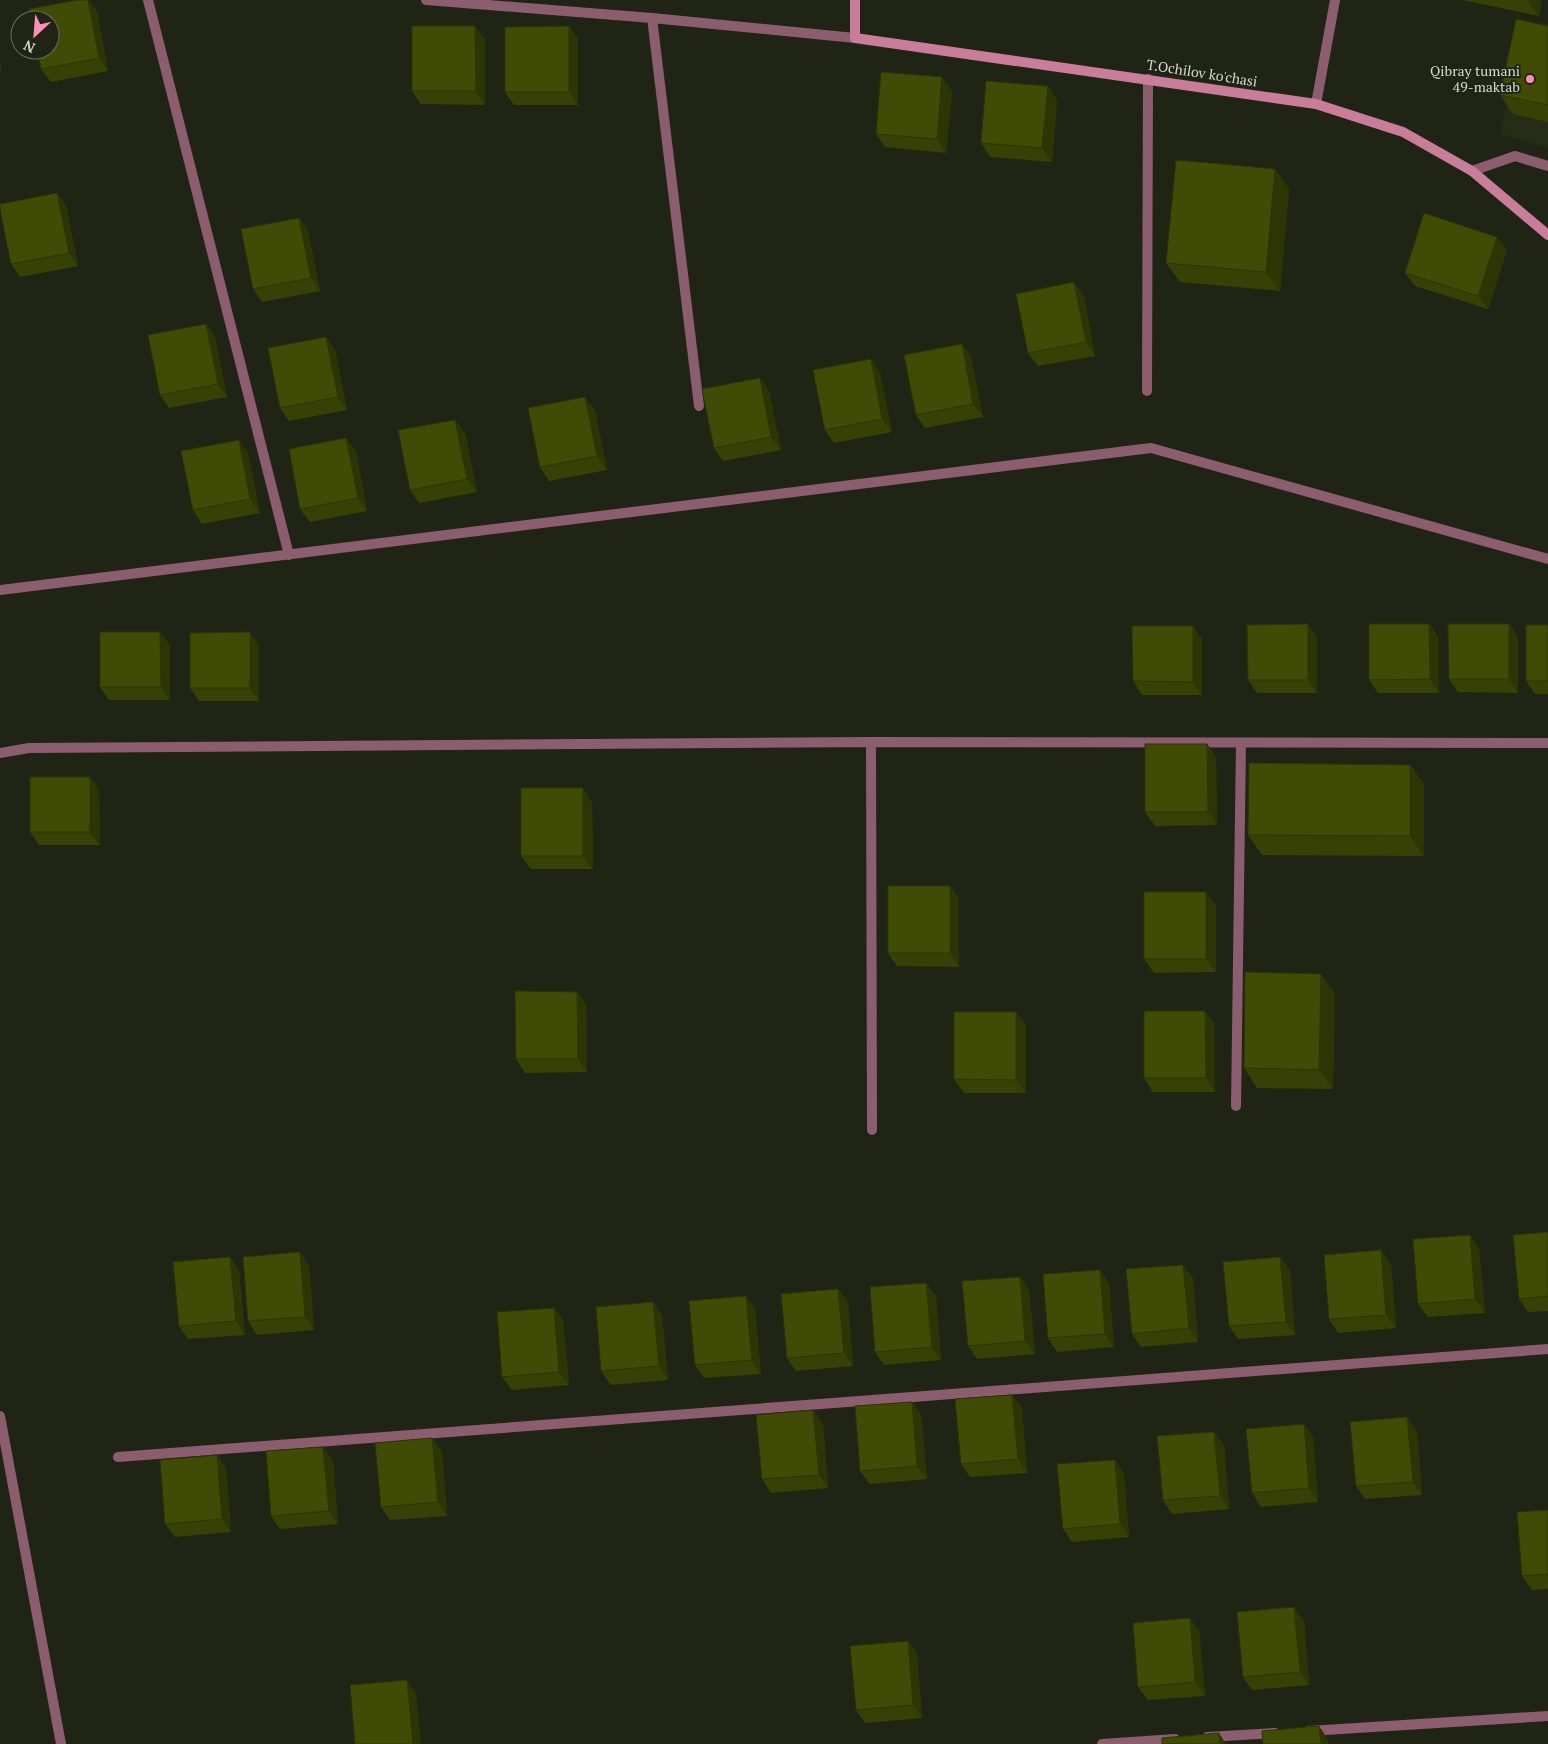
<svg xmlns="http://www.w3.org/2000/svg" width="1548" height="1744" font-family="'PT Serif',serif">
<rect width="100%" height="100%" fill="#202415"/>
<path fill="#272c17" d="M 1524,22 L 1548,24 L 1548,148 L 1500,134 Z"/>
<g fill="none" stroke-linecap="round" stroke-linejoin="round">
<path stroke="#8c5d6e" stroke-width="10" d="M 148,0 L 289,555
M 426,0 L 652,18 L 855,38
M 652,18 L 699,406
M 1316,104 L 1335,0
M 1472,171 L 1515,156 L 1548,166
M 1147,391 L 1148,79
M 0,590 L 1151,448 L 1548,559
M 871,742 L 872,1130
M 0,753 L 29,748 L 871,742 L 1548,743
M 1236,1106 L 1241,743
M 0,1416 L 61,1744
M 118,1457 L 1548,1349
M 1309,1731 L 1548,1716
M 1207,1737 L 1275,1733
M 1102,1744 L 1175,1739"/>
<path stroke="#c97d9a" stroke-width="10" d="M 855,0 L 855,38 L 1316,104 L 1403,132 L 1472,171 L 1548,235"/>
</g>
<path fill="#374105" d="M 1462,0 L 1542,0 L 1539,16 Z
M 97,11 L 108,71 L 51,82 L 41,69 Z
M 1548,26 L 1548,122 L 1513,114 L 1500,95 Z
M 485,39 L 485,105 L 421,104 L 412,91 Z
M 578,39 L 578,105 L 514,105 L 505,92 Z
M 1048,86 L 1057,100 L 1052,162 L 990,157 L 981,143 Z
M 952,91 L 946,153 L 885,147 L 876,134 Z
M 1275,169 L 1289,189 L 1280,291 L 1180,282 L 1166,263 Z
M 57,193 L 66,206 L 78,266 L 20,277 L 11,264 Z
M 299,218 L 308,231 L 320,291 L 262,302 L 253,289 Z
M 1507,250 L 1488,309 L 1415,286 L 1405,273 Z
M 1084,296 L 1095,356 L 1038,366 L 1028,353 Z
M 206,324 L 215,337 L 227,397 L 169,408 L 160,395 Z
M 962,344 L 971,357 L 983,417 L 925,428 L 916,415 Z
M 335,350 L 347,410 L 289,421 L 280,408 Z
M 880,373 L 892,432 L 834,443 L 825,430 Z
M 760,378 L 769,391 L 781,450 L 723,461 L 714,448 Z
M 595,410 L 607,470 L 549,481 L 540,467 Z
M 465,433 L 477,492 L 419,503 L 410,490 Z
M 356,451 L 367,511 L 310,522 L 300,509 Z
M 248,453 L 260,513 L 202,524 L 193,510 Z
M 1429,624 L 1439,638 L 1439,693 L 1378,693 L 1369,680 Z
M 1509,624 L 1518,637 L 1518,693 L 1458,692 L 1449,679 Z
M 1548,625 L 1548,694 L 1535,694 L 1526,681 Z
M 1317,638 L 1317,693 L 1257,693 L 1248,680 Z
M 1202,639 L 1202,695 L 1142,695 L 1133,681 Z
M 170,645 L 170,700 L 109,700 L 100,687 Z
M 259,645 L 259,701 L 199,701 L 190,688 Z
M 1207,744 L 1216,757 L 1217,825 L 1155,826 L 1145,812 Z
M 1410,765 L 1424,784 L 1424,856 L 1262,855 L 1248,835 Z
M 90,777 L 99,790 L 100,845 L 39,845 L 30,832 Z
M 592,802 L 593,869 L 531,869 L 521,856 Z
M 950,886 L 959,899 L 959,967 L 897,966 L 888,953 Z
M 1216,905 L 1216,972 L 1154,973 L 1144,959 Z
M 577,992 L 586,1005 L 587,1072 L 525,1073 L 516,1059 Z
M 1335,993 L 1333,1089 L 1257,1088 L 1244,1068 Z
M 1205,1011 L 1215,1024 L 1215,1092 L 1153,1092 L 1144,1078 Z
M 1016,1012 L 1026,1025 L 1026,1093 L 964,1093 L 954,1079 Z
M 1548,1232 L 1548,1311 L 1528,1312 L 1519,1299 Z
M 1470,1235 L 1479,1248 L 1485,1313 L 1428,1317 L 1418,1304 Z
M 1381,1250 L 1391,1264 L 1396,1328 L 1338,1333 L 1329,1319 Z
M 230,1257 L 239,1271 L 245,1335 L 188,1339 L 179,1326 Z
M 1280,1257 L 1290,1271 L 1295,1335 L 1238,1339 L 1229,1326 Z
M 309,1265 L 314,1330 L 257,1335 L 248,1321 Z
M 1183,1265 L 1193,1278 L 1198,1342 L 1141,1347 L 1132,1334 Z
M 1020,1277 L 1029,1290 L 1035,1354 L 977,1359 L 968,1346 Z
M 926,1283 L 936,1296 L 941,1360 L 884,1365 L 875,1352 Z
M 1109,1283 L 1114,1347 L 1057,1352 L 1048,1338 Z
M 838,1289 L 848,1302 L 853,1366 L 796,1371 L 787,1358 Z
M 746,1296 L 755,1309 L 761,1374 L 704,1378 L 695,1365 Z
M 653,1302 L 662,1315 L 668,1380 L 611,1385 L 601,1371 Z
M 554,1308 L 563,1321 L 569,1385 L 512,1390 L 502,1377 Z
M 1012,1395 L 1022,1408 L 1027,1473 L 970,1477 L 961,1464 Z
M 813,1410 L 823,1424 L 828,1488 L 771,1493 L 762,1479 Z
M 921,1415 L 927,1479 L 870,1484 L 860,1471 Z
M 1407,1417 L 1417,1431 L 1422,1495 L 1365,1499 L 1356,1486 Z
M 1214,1432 L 1224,1445 L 1229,1509 L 1172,1514 L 1163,1500 Z
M 1313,1437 L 1318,1502 L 1261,1507 L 1252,1493 Z
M 432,1438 L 442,1452 L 447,1516 L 390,1520 L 381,1507 Z
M 217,1455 L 226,1468 L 231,1532 L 175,1537 L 165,1524 Z
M 333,1460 L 338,1524 L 280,1529 L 271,1516 Z
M 1124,1473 L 1129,1537 L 1072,1542 L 1063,1529 Z
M 1548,1510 L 1548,1589 L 1532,1590 L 1522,1576 Z
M 1304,1621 L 1309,1685 L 1252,1690 L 1243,1677 Z
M 1199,1631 L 1205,1696 L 1148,1700 L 1138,1687 Z
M 908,1641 L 917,1654 L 922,1718 L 865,1723 L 856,1710 Z"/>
<path fill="#2d3504" d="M 88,0 L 89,0 L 97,11 L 108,71 L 99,58 Z
M 1527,0 L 1542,0 L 1539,16 Z
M 475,26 L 485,39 L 485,105 L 476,91 Z
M 569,26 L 578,39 L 578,105 L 569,92 Z
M 0,62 L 2,74 L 0,71 Z
M 942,77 L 952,91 L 946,153 L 937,139 Z
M 1048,86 L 1057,100 L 1052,162 L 1042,148 Z
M 1275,169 L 1289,189 L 1280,291 L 1266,272 Z
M 57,193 L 66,206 L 78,266 L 69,253 Z
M 299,218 L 308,231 L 320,291 L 311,278 Z
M 1497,237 L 1507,250 L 1488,309 L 1478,296 Z
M 1074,282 L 1084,296 L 1095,356 L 1086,342 Z
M 206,324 L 215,337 L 227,397 L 218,384 Z
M 326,337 L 335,350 L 347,410 L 338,397 Z
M 962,344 L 971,357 L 983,417 L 973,404 Z
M 871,359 L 880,373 L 892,432 L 882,419 Z
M 760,378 L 769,391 L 781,450 L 771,437 Z
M 585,397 L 595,410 L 607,470 L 597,456 Z
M 455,420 L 465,433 L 477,492 L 467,479 Z
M 346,438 L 356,451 L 367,511 L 358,498 Z
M 239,440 L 248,453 L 260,513 L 250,499 Z
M 1308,624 L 1317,638 L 1317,693 L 1308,680 Z
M 1429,624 L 1439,638 L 1439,693 L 1430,679 Z
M 1509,624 L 1518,637 L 1518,693 L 1509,679 Z
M 1193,626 L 1202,639 L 1202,695 L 1193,682 Z
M 160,632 L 170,645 L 170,700 L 161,687 Z
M 250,632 L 259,645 L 259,701 L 250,688 Z
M 1207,744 L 1216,757 L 1217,825 L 1208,812 Z
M 1410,765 L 1424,784 L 1424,856 L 1410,836 Z
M 90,777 L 99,790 L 100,845 L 90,832 Z
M 583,788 L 592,802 L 593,869 L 583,856 Z
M 950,886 L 959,899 L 959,967 L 950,953 Z
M 1206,892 L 1216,905 L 1216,972 L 1206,959 Z
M 1321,974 L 1335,993 L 1333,1089 L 1319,1070 Z
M 577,992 L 586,1005 L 587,1072 L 578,1059 Z
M 1205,1011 L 1215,1024 L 1215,1092 L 1206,1078 Z
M 1016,1012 L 1026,1025 L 1026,1093 L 1016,1080 Z
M 1470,1235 L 1479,1248 L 1485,1313 L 1475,1299 Z
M 1381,1250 L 1391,1264 L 1396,1328 L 1386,1315 Z
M 300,1252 L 309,1265 L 314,1330 L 305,1317 Z
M 230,1257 L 239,1271 L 245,1335 L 236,1321 Z
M 1280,1257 L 1290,1271 L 1295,1335 L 1286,1322 Z
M 1183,1265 L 1193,1278 L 1198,1342 L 1189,1328 Z
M 1100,1270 L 1109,1283 L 1114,1347 L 1105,1334 Z
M 1020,1277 L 1029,1290 L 1035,1354 L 1025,1341 Z
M 926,1283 L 936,1296 L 941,1360 L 932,1347 Z
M 838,1289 L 848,1302 L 853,1366 L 844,1353 Z
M 746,1296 L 755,1309 L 761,1374 L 752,1360 Z
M 653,1302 L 662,1315 L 668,1380 L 659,1366 Z
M 554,1308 L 563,1321 L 569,1385 L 559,1372 Z
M 1012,1395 L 1022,1408 L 1027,1473 L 1018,1459 Z
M 912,1402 L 921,1415 L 927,1479 L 917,1466 Z
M 813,1410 L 823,1424 L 828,1488 L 819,1475 Z
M 1407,1417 L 1417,1431 L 1422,1495 L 1413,1482 Z
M 1304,1424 L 1313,1437 L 1318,1502 L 1309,1488 Z
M 1214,1432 L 1224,1445 L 1229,1509 L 1220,1496 Z
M 432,1438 L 442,1452 L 447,1516 L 438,1502 Z
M 323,1447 L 333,1460 L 338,1524 L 329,1511 Z
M 217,1455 L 226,1468 L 231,1532 L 222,1519 Z
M 1115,1460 L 1124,1473 L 1129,1537 L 1120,1524 Z
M 1294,1607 L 1304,1621 L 1309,1685 L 1300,1672 Z
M 1190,1618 L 1199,1631 L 1205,1696 L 1195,1682 Z
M 908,1641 L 917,1654 L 922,1718 L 913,1705 Z
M 407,1680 L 416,1693 L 421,1744 L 413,1744 Z
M 1319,1726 L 1328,1739 L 1329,1744 L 1321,1744 Z
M 1219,1733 L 1226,1744 L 1220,1744 Z"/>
<path fill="#404c06" stroke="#2d3504" d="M 77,0 L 88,0 L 99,58 L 41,69 L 37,50 L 50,50 L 50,20 L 31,20 L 29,9 Z
M 1516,19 L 1548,26 L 1548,105 L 1500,95 Z
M 412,26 L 475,26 L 476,91 L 412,91 Z
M 569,26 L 569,92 L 505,92 L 505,27 Z
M 881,72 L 942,77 L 937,139 L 876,134 Z
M 986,81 L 1048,86 L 1042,148 L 981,143 Z
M 1176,160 L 1275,169 L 1266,272 L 1166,263 Z
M 57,193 L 69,253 L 11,264 L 0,209 L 0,204 Z
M 1424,213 L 1497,237 L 1478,296 L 1405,273 Z
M 299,218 L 311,278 L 253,289 L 241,229 Z
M 1074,282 L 1086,342 L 1028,353 L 1016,294 Z
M 206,324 L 218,384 L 160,395 L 148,335 Z
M 326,337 L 338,397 L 280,408 L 268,348 Z
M 962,344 L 973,404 L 916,415 L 904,355 Z
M 871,359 L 882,419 L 825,430 L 813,370 Z
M 760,378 L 771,437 L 714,448 L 702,389 Z
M 585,397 L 597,456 L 540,467 L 528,408 Z
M 455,420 L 467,479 L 410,490 L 398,430 Z
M 346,438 L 358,498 L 300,509 L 289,449 Z
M 239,440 L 250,499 L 193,510 L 181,451 Z
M 1308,624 L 1308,680 L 1248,680 L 1247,625 Z
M 1369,624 L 1429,624 L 1430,679 L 1369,680 Z
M 1448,624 L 1509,624 L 1509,679 L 1449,679 Z
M 1526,625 L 1548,625 L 1548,681 L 1526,681 Z
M 1132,626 L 1193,626 L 1193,682 L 1133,681 Z
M 100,632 L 160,632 L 161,687 L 100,687 Z
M 250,632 L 250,688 L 190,688 L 190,633 Z
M 1145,744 L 1207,744 L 1208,812 L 1145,812 Z
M 1249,763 L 1410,765 L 1410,836 L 1248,835 Z
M 30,777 L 90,777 L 90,832 L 30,832 Z
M 521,788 L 583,788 L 583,856 L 521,856 Z
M 888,886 L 950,886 L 950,953 L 888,953 Z
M 1144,892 L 1206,892 L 1206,959 L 1144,959 Z
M 1245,972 L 1321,974 L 1319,1070 L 1244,1068 Z
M 515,991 L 577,992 L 578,1059 L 516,1059 Z
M 1144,1011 L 1205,1011 L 1206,1078 L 1144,1078 Z
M 954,1012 L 1016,1012 L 1016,1080 L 954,1079 Z
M 1548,1232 L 1548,1296 L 1519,1299 L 1513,1235 Z
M 1470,1235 L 1475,1299 L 1418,1304 L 1413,1239 Z
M 1381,1250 L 1386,1315 L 1329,1319 L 1324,1255 Z
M 300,1252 L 305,1317 L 248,1321 L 243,1257 Z
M 230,1257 L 236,1321 L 179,1326 L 173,1262 Z
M 1280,1257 L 1286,1322 L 1229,1326 L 1223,1262 Z
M 1183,1265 L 1189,1328 L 1132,1334 L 1126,1269 Z
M 1100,1270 L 1105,1334 L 1048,1338 L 1043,1274 Z
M 1020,1277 L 1025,1341 L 968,1346 L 962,1281 Z
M 926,1283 L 932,1347 L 875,1352 L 870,1287 Z
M 838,1289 L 844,1353 L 787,1358 L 781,1294 Z
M 746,1296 L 752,1360 L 695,1365 L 689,1301 Z
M 653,1302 L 659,1366 L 601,1371 L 596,1307 Z
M 554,1308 L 559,1372 L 502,1377 L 497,1312 Z
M 1012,1395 L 1018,1459 L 961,1464 L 955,1399 Z
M 912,1402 L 917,1466 L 860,1471 L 855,1406 Z
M 813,1410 L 819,1475 L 762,1479 L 756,1415 Z
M 1407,1417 L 1413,1482 L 1356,1486 L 1350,1422 Z
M 1304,1424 L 1309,1488 L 1252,1493 L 1246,1429 Z
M 1214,1432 L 1220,1496 L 1163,1500 L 1157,1436 Z
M 432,1438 L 438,1502 L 381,1507 L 375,1443 Z
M 323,1447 L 329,1511 L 271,1516 L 266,1451 Z
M 217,1455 L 222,1519 L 165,1524 L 160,1460 Z
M 1115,1460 L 1120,1524 L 1063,1529 L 1057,1464 Z
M 1548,1510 L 1548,1574 L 1522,1576 L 1517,1512 Z
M 1294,1607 L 1300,1672 L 1243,1677 L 1237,1612 Z
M 1190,1618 L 1195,1682 L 1138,1687 L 1133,1623 Z
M 908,1641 L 913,1705 L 856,1710 L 850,1646 Z
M 407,1680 L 413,1744 L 355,1744 L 350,1685 Z
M 1319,1726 L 1321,1744 L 1263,1744 L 1262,1731 Z
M 1219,1733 L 1220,1744 L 1162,1744 L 1162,1738 Z"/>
<circle fill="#ff8ebb" stroke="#202415" stroke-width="2" cx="1530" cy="79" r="5"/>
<g text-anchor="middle" stroke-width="4" stroke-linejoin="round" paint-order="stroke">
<g font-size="14" fill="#d6d9cf" stroke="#202415" text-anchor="end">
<text x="1520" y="76">Qibray tumani<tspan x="1520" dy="16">49-maktab</tspan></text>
</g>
<g font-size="14" fill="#d6d9cf" stroke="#202415">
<text transform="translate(1202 73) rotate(9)" y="5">T.Ochilov ko'chasi</text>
</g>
</g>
<g transform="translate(35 35) rotate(206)"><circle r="24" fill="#202415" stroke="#696c5f"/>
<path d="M0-4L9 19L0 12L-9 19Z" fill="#ff8ebb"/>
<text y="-8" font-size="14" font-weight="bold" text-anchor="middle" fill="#d6d9cf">N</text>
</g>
</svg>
